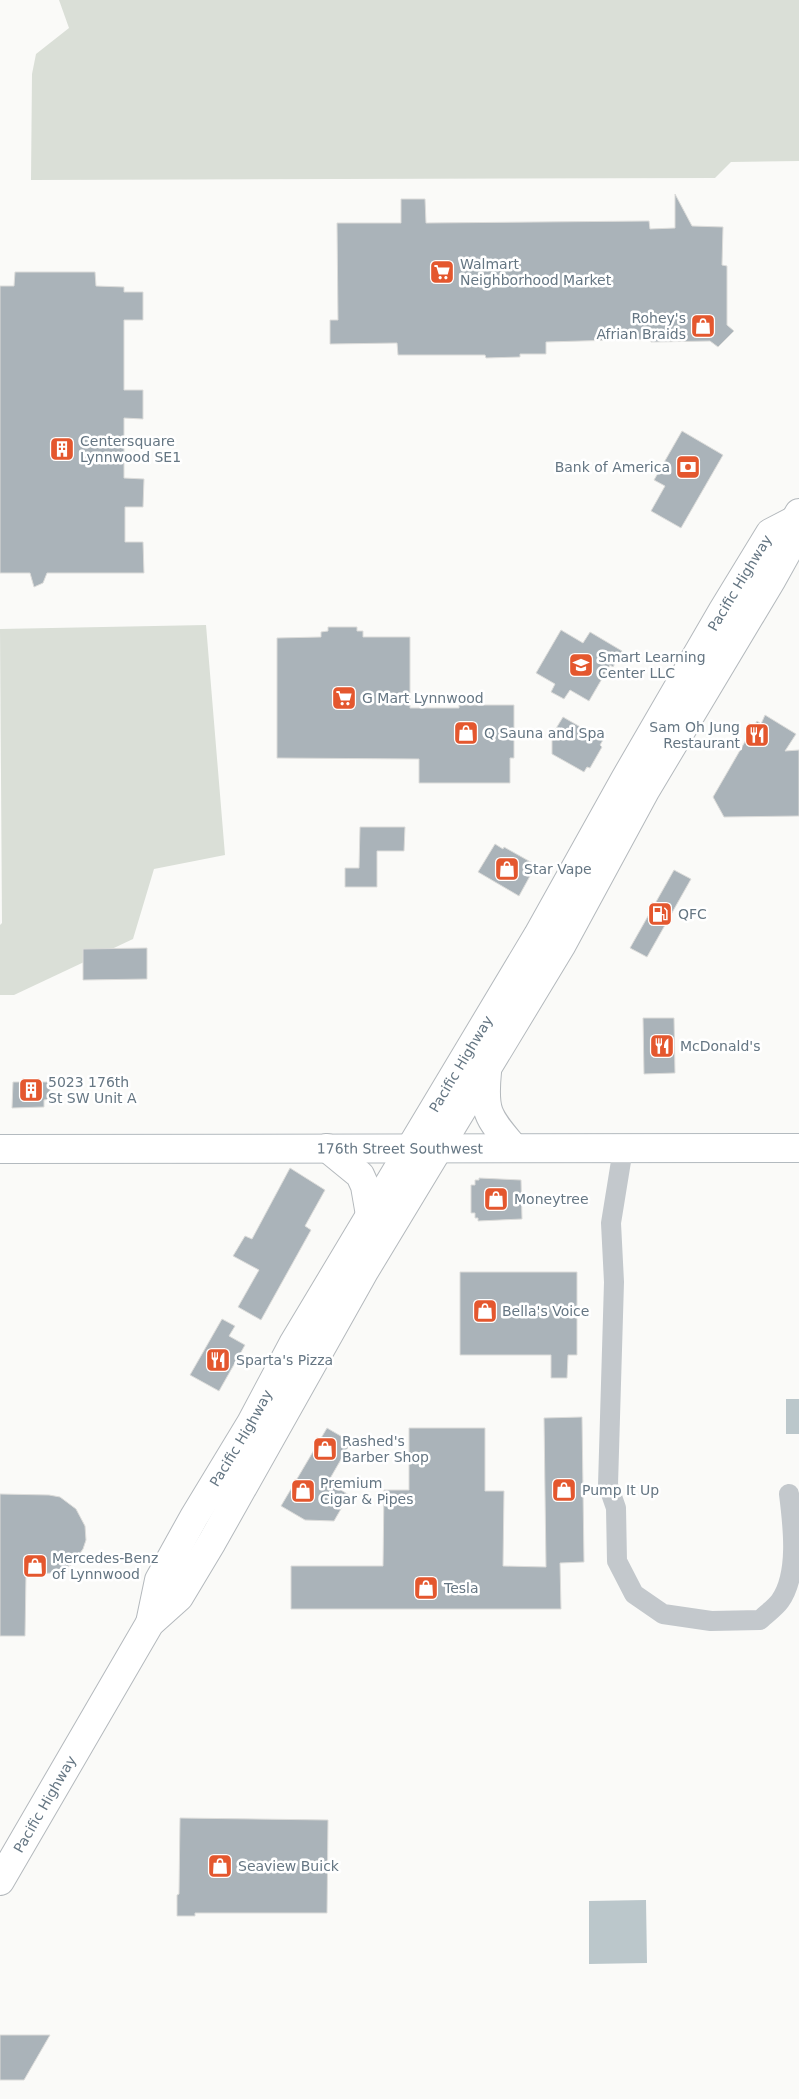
<svg xmlns="http://www.w3.org/2000/svg" width="799" height="2099" font-family="'DejaVu Sans',sans-serif">
<rect width="100%" height="100%" fill="#fafaf8"/>
<path fill="#dadfd7" d="M 59,0 L 799,0 L 799,161 L 731,162 L 715,178 L 31,180 L 32,74 L 36,54 L 69,28 Z
M 206,625 L 225,855 L 154,869 L 133,939 L 14,995 L 0,995 L 0,925 L 2,923 L 0,629 Z"/>
<path fill="#bbc7cb" d="M 786,1399 L 799,1399 L 799,1434 L 786,1434 Z
M 646,1900 L 647,1963 L 589,1964 L 589,1901 Z"/>
<path fill="#aab3b9" stroke="#dcdcda" d="M 675,194 L 692,226 L 723,227 L 722,265 L 727,266 L 727,325 L 734,331 L 718,347 L 710,341 L 651,342 L 651,339 L 546,342 L 546,354 L 520,354 L 520,357 L 486,358 L 485,355 L 398,355 L 397,343 L 330,344 L 330,320 L 338,320 L 337,223 L 401,223 L 401,199 L 425,199 L 426,223 L 649,221 L 650,229 L 675,228 Z
M 15,272 L 95,272 L 96,286 L 124,287 L 124,292 L 143,292 L 143,320 L 124,320 L 124,390 L 143,390 L 143,419 L 124,418 L 124,478 L 144,479 L 143,507 L 125,507 L 125,542 L 143,542 L 144,573 L 47,573 L 43,583 L 34,587 L 30,573 L 0,573 L 0,286 L 14,286 Z
M 682,431 L 723,455 L 681,528 L 651,511 L 665,486 L 654,480 Z
M 328,627 L 357,627 L 357,631 L 363,631 L 363,637 L 410,637 L 410,708 L 459,708 L 459,705 L 514,705 L 514,758 L 510,758 L 510,783 L 419,783 L 419,759 L 277,758 L 277,638 L 321,637 L 321,632 L 328,631 Z
M 561,630 L 583,643 L 590,632 L 622,651 L 613,667 L 610,665 L 589,701 L 570,690 L 564,699 L 551,692 L 555,684 L 536,673 Z
M 765,715 L 796,734 L 785,751 L 799,750 L 799,816 L 724,817 L 713,797 L 757,721 L 761,724 Z
M 563,717 L 603,740 L 600,745 L 602,747 L 590,768 L 587,767 L 584,772 L 552,754 L 552,735 Z
M 360,827 L 405,827 L 404,851 L 377,851 L 377,887 L 345,887 L 345,868 L 359,868 Z
M 495,844 L 503,849 L 504,847 L 536,865 L 519,896 L 478,872 Z
M 674,870 L 691,879 L 647,957 L 630,948 Z
M 147,948 L 147,979 L 83,980 L 83,949 Z
M 643,1018 L 674,1018 L 675,1073 L 644,1074 Z
M 13,1082 L 50,1082 L 50,1099 L 44,1100 L 44,1107 L 12,1108 Z
M 290,1168 L 325,1190 L 305,1226 L 311,1230 L 261,1320 L 238,1307 L 259,1270 L 233,1256 L 245,1236 L 252,1239 Z
M 479,1178 L 521,1180 L 522,1219 L 478,1221 L 478,1218 L 475,1218 L 475,1213 L 471,1213 L 471,1185 L 475,1185 L 475,1180 L 479,1180 Z
M 460,1272 L 577,1272 L 577,1355 L 568,1355 L 567,1378 L 551,1378 L 551,1355 L 460,1355 Z
M 222,1319 L 235,1326 L 229,1336 L 245,1345 L 219,1391 L 190,1375 Z
M 582,1417 L 584,1562 L 560,1563 L 561,1609 L 291,1609 L 291,1566 L 383,1566 L 384,1490 L 409,1490 L 409,1428 L 485,1428 L 485,1491 L 504,1491 L 503,1566 L 546,1567 L 544,1418 Z
M 327,1428 L 351,1442 L 328,1482 L 349,1495 L 334,1521 L 305,1520 L 281,1506 Z
M 0,1494 L 49,1495 L 60,1497 L 76,1509 L 85,1526 L 86,1540 L 83,1549 L 71,1565 L 54,1573 L 26,1574 L 25,1636 L 0,1636 Z
M 180,1818 L 328,1820 L 327,1913 L 195,1913 L 195,1916 L 177,1916 L 177,1895 L 179,1894 Z
M 0,2035 L 50,2035 L 24,2080 L 0,2080 Z"/>
<g fill="none" stroke-linecap="round" stroke-linejoin="round">
<defs>
<g id="secondary">
<path id="s1" d="M 0,1149 L 799,1148"/>
</g>
<g id="highway">
<path d="M 487,1072 C 483,1113 488,1117 514,1148"/>
<path d="M 327,1148 L 360,1175 L 365,1186 L 370,1215"/>
<path id="s2" d="M 150,1623 L 159,1580 L 194,1517 L 251,1423 L 293,1344 L 538,935 L 625,779 L 723,610 L 770,533 L 795,520"/>
<path id="s3" d="M 0,1881 L 150,1623 L 179,1597 L 212,1542 L 365,1270 L 561,946 L 645,791 L 772,579 L 792,543 L 795,520 L 799,513"/>
</g>
</defs>
<use href="#secondary" stroke="#b3babf" stroke-width="30"/>
<use href="#highway" stroke="#b4b9bd" stroke-width="30"/>
<path stroke="#c3c8cc" stroke-width="20" d="M 623,1149 L 611,1223 L 614,1282 L 608,1485 L 616,1508 L 617,1561 L 634,1594 L 663,1614 L 711,1621 L 760,1620 C 766,1614 775,1608 780,1601 C 799,1574 793,1526 789,1494"/>
<use href="#secondary" stroke="#fff" stroke-width="28"/>
<use href="#highway" stroke="#fff" stroke-width="28"/>
</g>
<defs>
<symbol id="supermarket-square" viewBox="-11 -11 22 22"><rect x="-9" y="-9" width="18" height="18" rx="4" fill="#e4572e" stroke="#fff"/><path d="M-6-5.5h2.5l.6 2H6L4.5 2H-2.5L-4.4-4H-6ZM-1.5 3.2a1.3 1.3 0 1 0 .1 0ZM3 3.2a1.3 1.3 0 1 0 .1 0Z" fill="#fff"/></symbol>
<symbol id="shop-square" viewBox="-11 -11 22 22"><rect x="-9" y="-9" width="18" height="18" rx="4" fill="#e4572e" stroke="#fff"/><path d="M-5-2.5h2.3a2.7 3.5 0 0 1 5.4 0H5L5.5 6h-11ZM-1.5-2.5h3a1.5 2.3 0 0 0-3 0Z" fill="#fff"/></symbol>
<symbol id="building-square" viewBox="-11 -11 22 22"><rect x="-9" y="-9" width="18" height="18" rx="4" fill="#e4572e" stroke="#fff"/><path d="M-4-6H4V6H1V3H-1V6H-4ZM-2.5-4.3h1.7v1.8h-1.7ZM.8-4.3h1.7v1.8H.8ZM-2.5-1h1.7V.8h-1.7ZM.8-1h1.7V.8H.8Z" fill="#fff"/></symbol>
<symbol id="bank-square" viewBox="-11 -11 22 22"><rect x="-9" y="-9" width="18" height="18" rx="4" fill="#e4572e" stroke="#fff"/><path d="M-6-4H6V4H-6ZM0-2.3a2.3 2.3 0 1 0 0 4.6a2.3 2.3 0 1 0 0-4.6Z" fill="#fff"/></symbol>
<symbol id="school-square" viewBox="-11 -11 22 22"><rect x="-9" y="-9" width="18" height="18" rx="4" fill="#e4572e" stroke="#fff"/><path d="M0-5L7-2L0 1L-7-2ZM-4 1L0 2.5L4 1V4Q0 6-4 4Z" fill="#fff"/></symbol>
<symbol id="restaurant-square" viewBox="-11 -11 22 22"><rect x="-9" y="-9" width="18" height="18" rx="4" fill="#e4572e" stroke="#fff"/><path d="M-5-6h1v4h1v-4h1v4h1v-4h1v5L-1.5 .5V6h-2V.5L-5-1ZM5-6V6H3V1.5H1.5Q1.5-4 5-6Z" fill="#fff"/></symbol>
<symbol id="fuel-square" viewBox="-11 -11 22 22"><rect x="-9" y="-9" width="18" height="18" rx="4" fill="#e4572e" stroke="#fff"/><path d="M-5.5-6h7V0h2V4h1.3V-2.5L3-4.5l.8-.8L6-3V5H2.5V1h-1V6h-7ZM-4.2-4.7v3.2H.2V-4.7Z" fill="#fff"/></symbol>
</defs>
<g fill-rule="evenodd">
<use href="#supermarket-square" x="428" y="258" width="28" height="28"/>
<use href="#shop-square" x="689" y="312" width="28" height="28"/>
<use href="#building-square" x="48" y="435" width="28" height="28"/>
<use href="#bank-square" x="674" y="453" width="28" height="28"/>
<use href="#school-square" x="567" y="651" width="28" height="28"/>
<use href="#supermarket-square" x="330" y="684" width="28" height="28"/>
<use href="#shop-square" x="452" y="719" width="28" height="28"/>
<use href="#restaurant-square" x="743" y="721" width="28" height="28"/>
<use href="#shop-square" x="493" y="855" width="28" height="28"/>
<use href="#fuel-square" x="646" y="900" width="28" height="28"/>
<use href="#restaurant-square" x="648" y="1032" width="28" height="28"/>
<use href="#building-square" x="17" y="1076" width="28" height="28"/>
<use href="#shop-square" x="482" y="1185" width="28" height="28"/>
<use href="#shop-square" x="471" y="1297" width="28" height="28"/>
<use href="#restaurant-square" x="204" y="1346" width="28" height="28"/>
<use href="#shop-square" x="311" y="1435" width="28" height="28"/>
<use href="#shop-square" x="550" y="1476" width="28" height="28"/>
<use href="#shop-square" x="289" y="1477" width="28" height="28"/>
<use href="#shop-square" x="21" y="1552" width="28" height="28"/>
<use href="#shop-square" x="412" y="1574" width="28" height="28"/>
<use href="#shop-square" x="206" y="1852" width="28" height="28"/>
</g>
<g text-anchor="middle" stroke-width="5" stroke-linejoin="round" paint-order="stroke">
<g font-size="14" fill="#657683" stroke="#fff" text-anchor="start">
<text x="460" y="269">Walmart<tspan x="460" dy="16">Neighborhood Market</tspan></text>
<text x="686" y="323" text-anchor="end">Rohey's<tspan x="686" dy="16">Afrian Braids</tspan></text>
<text x="80" y="446">Centersquare<tspan x="80" dy="16">Lynnwood SE1</tspan></text>
<text x="670" y="472" text-anchor="end">Bank of America</text>
<text x="598" y="662">Smart Learning<tspan x="598" dy="16">Center LLC</tspan></text>
<text x="362" y="703">G Mart Lynnwood</text>
<text x="740" y="732" text-anchor="end">Sam Oh Jung<tspan x="740" dy="16">Restaurant</tspan></text>
<text x="484" y="738">Q Sauna and Spa</text>
<text x="524" y="874">Star Vape</text>
<text x="678" y="919">QFC</text>
<text x="680" y="1051">McDonald's</text>
<text x="48" y="1087">5023 176th<tspan x="48" dy="16">St SW Unit A</tspan></text>
<text x="514" y="1204">Moneytree</text>
<text x="502" y="1316">Bella's Voice</text>
<text x="236" y="1365">Sparta's Pizza</text>
<text x="342" y="1446">Rashed's<tspan x="342" dy="16">Barber Shop</tspan></text>
<text x="320" y="1488">Premium<tspan x="320" dy="16">Cigar &amp; Pipes</tspan></text>
<text x="582" y="1495">Pump It Up</text>
<text x="52" y="1563">Mercedes-Benz<tspan x="52" dy="16">of Lynnwood</tspan></text>
<text x="444" y="1593">Tesla</text>
<text x="238" y="1871">Seaview Buick</text>
</g>
<g font-size="14" fill="#657683" stroke="#fff">
<text dy="5" stroke="none"><textPath href="#s2" startOffset="1198">Pacific Highway</textPath></text>
<text dy="5" stroke="none"><textPath href="#s2" startOffset="642">Pacific Highway</textPath></text>
<text dy="5" stroke="none"><textPath href="#s1" startOffset="400">176th Street Southwest</textPath></text>
<text dy="5" stroke="none"><textPath href="#s2" startOffset="208">Pacific Highway</textPath></text>
<text dy="5" stroke="none"><textPath href="#s3" startOffset="89">Pacific Highway</textPath></text>
</g>
</g>
</svg>
